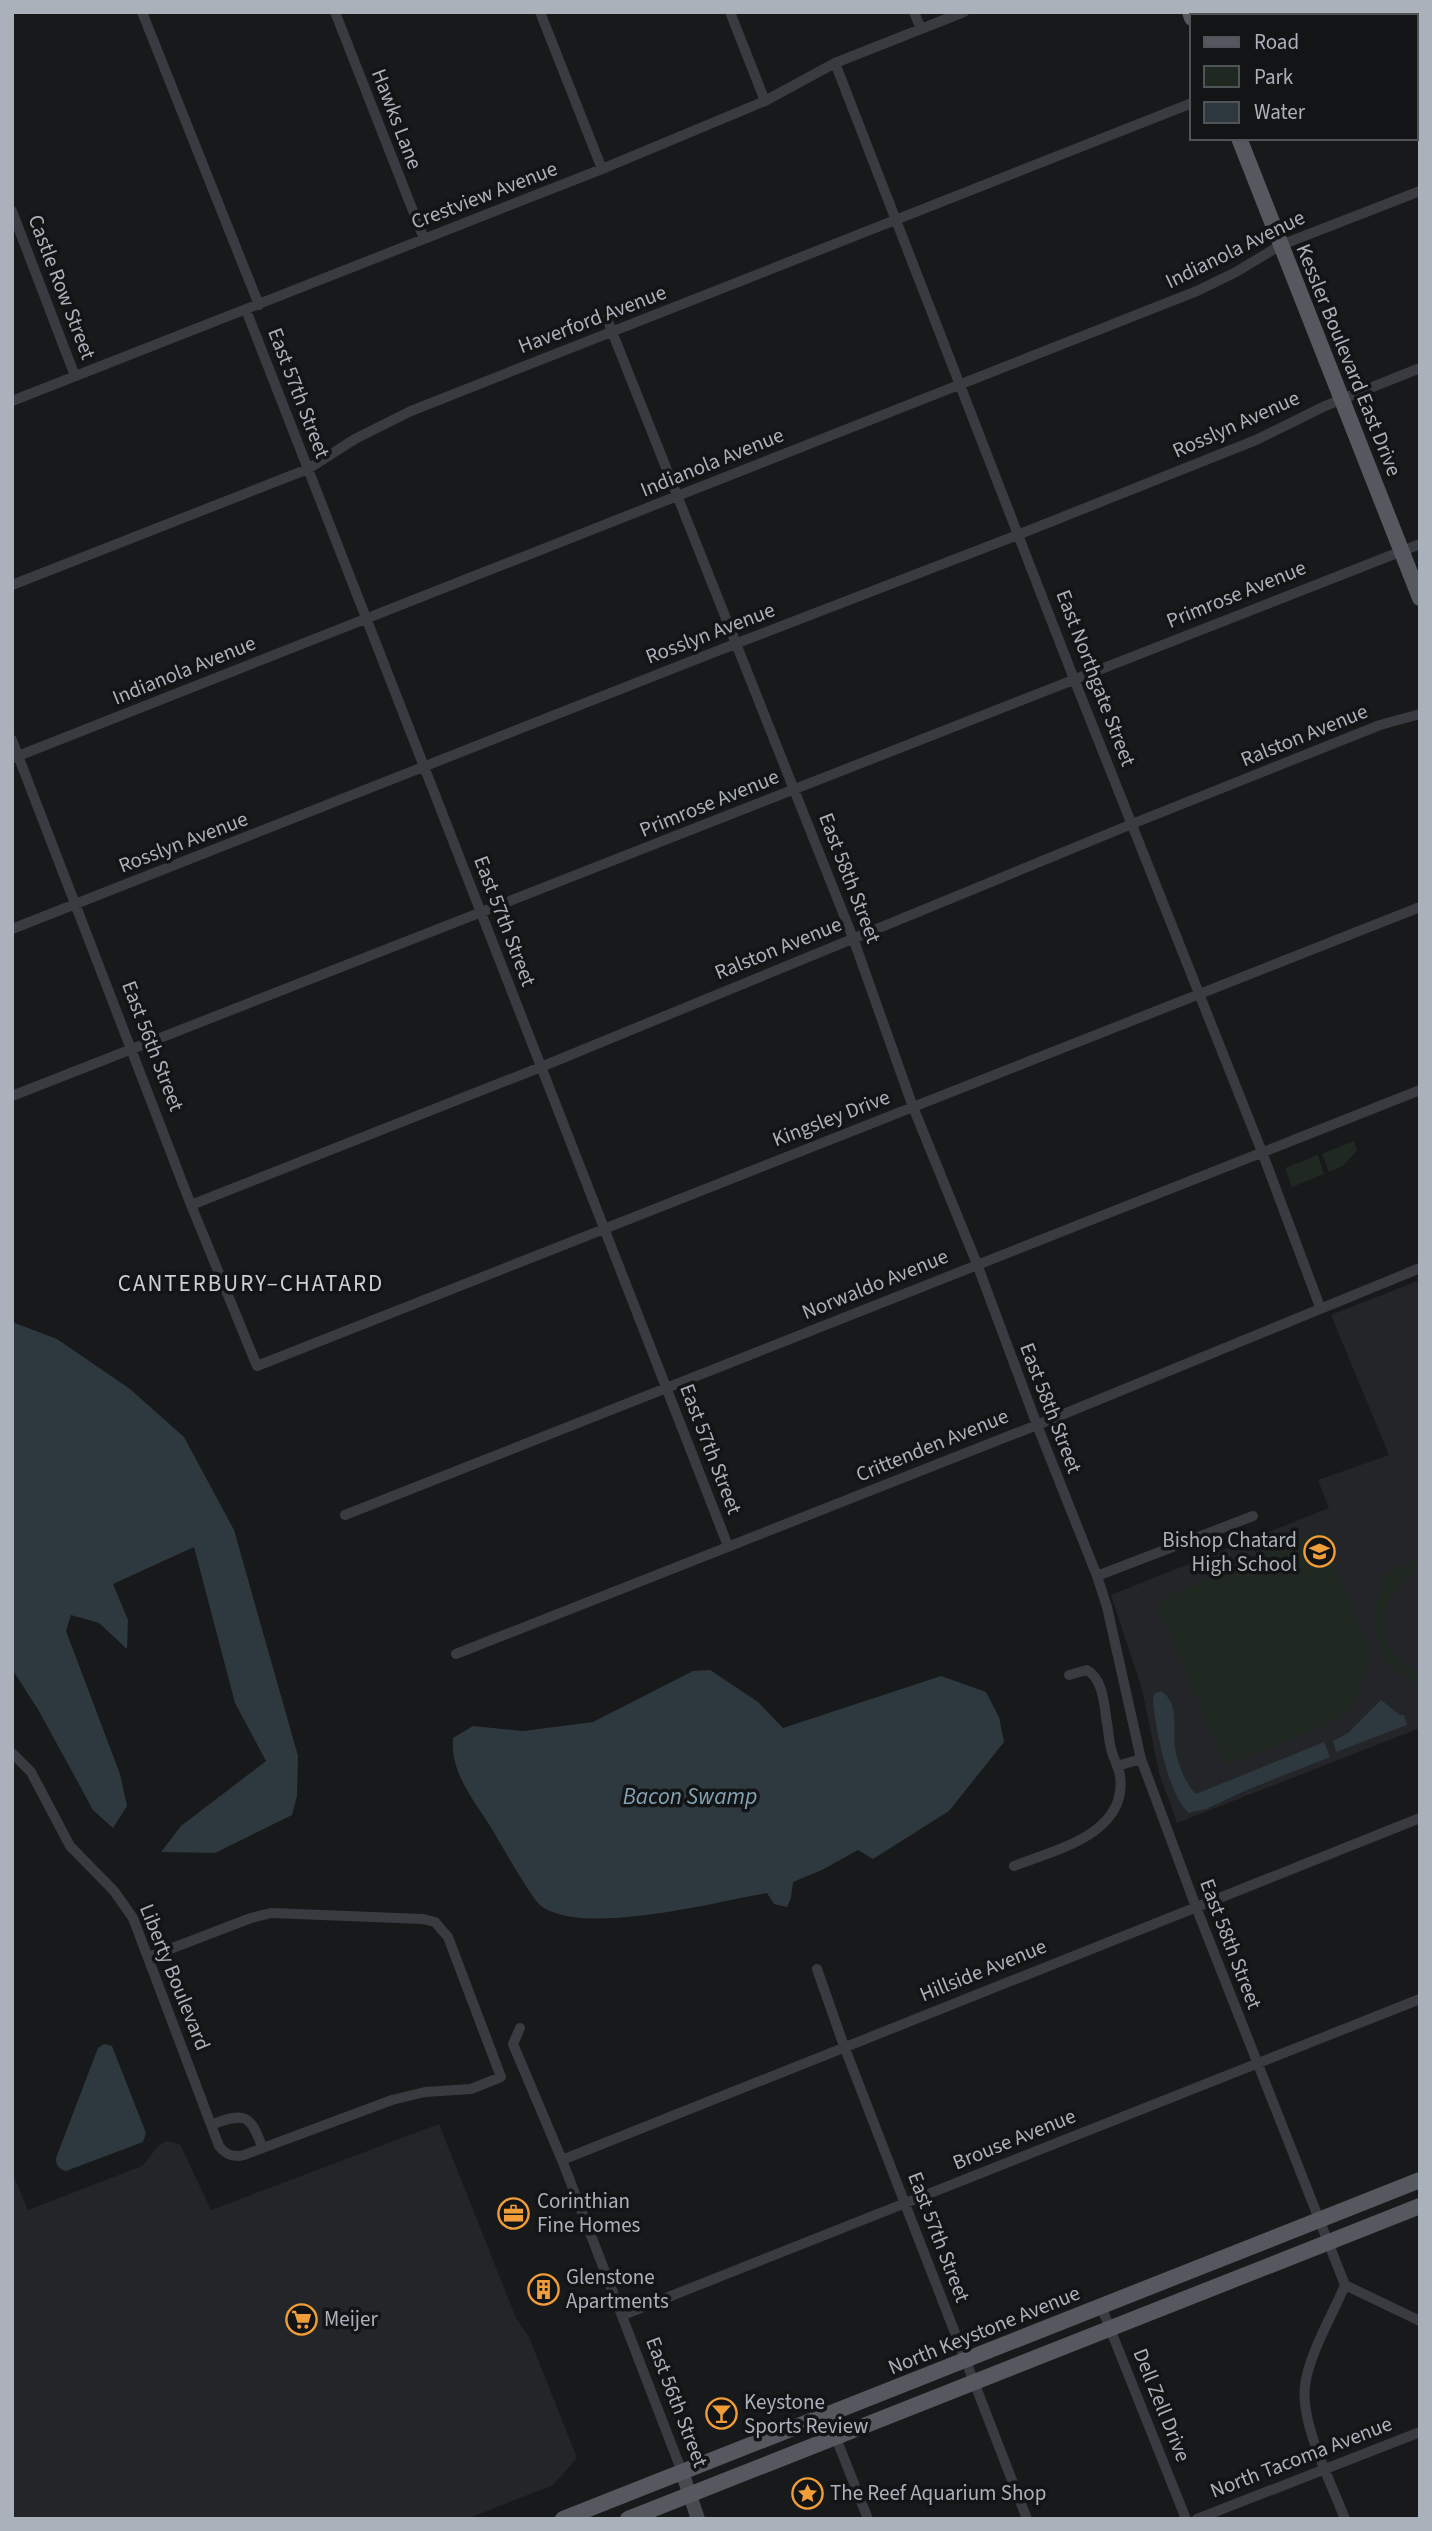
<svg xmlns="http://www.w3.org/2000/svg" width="1432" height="2531" font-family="'Source Sans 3',sans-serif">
<rect width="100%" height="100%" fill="#18191b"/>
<path fill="#242528" d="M 1420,1280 L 1420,1728 L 1177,1823 L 1159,1773 L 1142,1689 L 1111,1595 L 1329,1508 L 1318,1480 L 1389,1455 L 1331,1315 Z
M 439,2124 L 516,2318 L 529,2337 L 577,2458 L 553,2485 L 467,2519 L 12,2519 L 12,2172 L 28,2210 L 142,2166 L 160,2144 L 167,2141 L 180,2144 L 211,2210 Z"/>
<path fill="#202921" d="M 1354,1141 L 1357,1150 L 1343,1166 L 1329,1172 L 1322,1154 Z
M 1318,1155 L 1324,1174 L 1292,1187 L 1285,1168 Z
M 1321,1531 L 1367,1644 L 1367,1663 L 1360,1688 L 1353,1704 L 1335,1721 L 1225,1766 L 1159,1608 L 1165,1597 Z
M 1420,1559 L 1420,1571 C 1373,1591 1370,1653 1420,1672 L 1420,1683 C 1374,1670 1362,1619 1386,1582 L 1382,1574 Z"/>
<path fill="#2e393f" d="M 12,1322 L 57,1339 L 130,1389 L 184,1437 L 234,1530 L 298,1756 L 297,1796 L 292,1815 L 215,1853 L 161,1852 L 181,1826 L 266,1761 L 235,1703 L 194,1547 L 113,1584 L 128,1620 L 127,1649 L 99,1623 L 71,1615 L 66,1631 L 120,1774 L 127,1806 L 113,1828 L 93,1810 L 39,1711 L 12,1669 Z
M 710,1670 L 758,1702 L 783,1728 L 941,1676 L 986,1692 L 999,1717 L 1004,1742 L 949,1811 L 873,1859 L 858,1850 L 822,1870 L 793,1882 L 791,1898 L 787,1907 L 774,1904 L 767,1893 C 715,1902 584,1937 541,1906 C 532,1899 500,1843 492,1829 C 474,1800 450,1773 453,1738 L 473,1726 L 523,1731 L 593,1722 L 693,1671 Z
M 1161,1691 C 1181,1705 1172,1727 1175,1748 C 1177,1762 1186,1785 1196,1794 L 1324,1742 L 1330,1757 L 1249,1789 L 1206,1809 L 1189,1813 C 1169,1798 1155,1726 1153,1701 L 1154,1694 Z
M 1381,1700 L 1400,1715 L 1404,1715 L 1407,1725 L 1336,1752 L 1333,1741 L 1348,1733 Z
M 104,2044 L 112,2046 L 146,2133 L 143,2142 L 66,2171 C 59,2169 56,2166 56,2158 L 98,2048 Z"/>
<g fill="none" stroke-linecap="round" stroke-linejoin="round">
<path stroke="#393b40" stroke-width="10" d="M 142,12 L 259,305
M 335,12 L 424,239
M 540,12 L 602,169
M 730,12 L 765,101
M 914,12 L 921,29
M 1415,16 L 1420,14
M 835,63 L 1074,679 L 1262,1152 L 1320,1307
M 12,211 L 75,376
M 246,310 L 728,1546
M 607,319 L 853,938 L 913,1107 L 977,1264 L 1037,1425 L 1097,1576 L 1107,1607 L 1141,1759 L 1196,1907 L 1345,2285 C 1333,2314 1308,2356 1305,2386 C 1300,2423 1331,2482 1345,2519
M 12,401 L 602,169 L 765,101 L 835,63 L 964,12
M 12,585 L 308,469 L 355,439 L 411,411 L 1192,103
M 12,740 L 191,1205 L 257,1366 L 1420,907
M 13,758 L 1197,291 L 1236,272 L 1281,245 L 1420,191
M 12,929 L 735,644 L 1020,534 L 1256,440 L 1325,406 L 1420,368
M 12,1096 L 1420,544
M 191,1205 L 541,1067 L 1132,824 L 1380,725 L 1420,714
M 345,1515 L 1420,1090
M 1097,1576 L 1253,1516
M 456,1654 L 1037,1425 L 1420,1268
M 12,1753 L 31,1772 L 70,1846 L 114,1891 L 133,1918 L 219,2146 C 226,2155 233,2158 244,2155 L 392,2100 L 425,2092 L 471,2089 L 501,2077 L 448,1937 L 435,1922 L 423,1919 L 271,1913 L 251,1918 L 149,1957
M 1117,1766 L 1141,1759
M 1014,1866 C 1055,1850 1128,1834 1120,1776 C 1119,1768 1115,1762 1113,1755 C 1109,1746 1109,1734 1107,1723 C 1104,1706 1104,1680 1087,1670 L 1069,1675
M 817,1969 L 844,2046 L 1027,2519
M 520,2028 L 513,2044 L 562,2160 L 682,2472
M 213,2124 C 245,2112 251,2115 262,2147
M 562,2160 L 1420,1818
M 1345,2285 L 1420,2321
M 1101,2306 L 1186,2519
M 623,2315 L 1420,1999
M 827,2415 L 868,2519
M 1197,2519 L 1420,2432"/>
<path stroke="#474a50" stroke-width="14" d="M 682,2472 L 698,2519"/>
<path stroke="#55595f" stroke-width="16" d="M 1190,12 L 1192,18
M 1239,138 L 1420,598
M 563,2519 L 1420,2180
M 628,2519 L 1420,2206"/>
</g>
<defs>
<symbol id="school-ring" viewBox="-11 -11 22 22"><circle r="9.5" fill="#131416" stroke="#f19e3a" stroke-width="1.5"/><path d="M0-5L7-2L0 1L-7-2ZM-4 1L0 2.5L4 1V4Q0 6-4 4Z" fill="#f19e3a"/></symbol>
<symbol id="office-ring" viewBox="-11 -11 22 22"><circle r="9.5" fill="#131416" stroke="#f19e3a" stroke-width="1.5"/><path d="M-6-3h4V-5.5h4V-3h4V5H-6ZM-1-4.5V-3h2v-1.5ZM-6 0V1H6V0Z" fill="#f19e3a"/></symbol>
<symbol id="building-ring" viewBox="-11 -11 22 22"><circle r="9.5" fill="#131416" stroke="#f19e3a" stroke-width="1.5"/><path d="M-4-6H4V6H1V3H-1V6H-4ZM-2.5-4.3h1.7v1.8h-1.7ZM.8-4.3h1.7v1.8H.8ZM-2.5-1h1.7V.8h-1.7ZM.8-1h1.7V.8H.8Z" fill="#f19e3a"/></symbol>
<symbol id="supermarket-ring" viewBox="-11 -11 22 22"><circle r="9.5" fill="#131416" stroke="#f19e3a" stroke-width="1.5"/><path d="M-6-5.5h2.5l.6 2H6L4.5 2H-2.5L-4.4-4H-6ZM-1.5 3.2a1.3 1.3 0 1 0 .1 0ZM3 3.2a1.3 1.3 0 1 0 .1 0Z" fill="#f19e3a"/></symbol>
<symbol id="bar-ring" viewBox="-11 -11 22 22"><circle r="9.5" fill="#131416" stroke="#f19e3a" stroke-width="1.5"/><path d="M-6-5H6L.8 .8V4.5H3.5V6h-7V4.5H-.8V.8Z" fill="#f19e3a"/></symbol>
<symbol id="sight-ring" viewBox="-11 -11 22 22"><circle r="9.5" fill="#131416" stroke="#f19e3a" stroke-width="1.5"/><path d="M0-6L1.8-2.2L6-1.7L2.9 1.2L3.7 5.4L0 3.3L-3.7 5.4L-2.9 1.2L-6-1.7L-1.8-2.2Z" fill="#f19e3a"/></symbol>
</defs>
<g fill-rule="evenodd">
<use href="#school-ring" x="1302" y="1534" width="35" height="35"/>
<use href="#office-ring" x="496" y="2196" width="35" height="35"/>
<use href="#building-ring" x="526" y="2272" width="35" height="35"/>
<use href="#supermarket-ring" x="284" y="2302" width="35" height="35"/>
<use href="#bar-ring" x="704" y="2396" width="35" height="35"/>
<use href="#sight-ring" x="790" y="2476" width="35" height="35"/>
</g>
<g text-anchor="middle" stroke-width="7" stroke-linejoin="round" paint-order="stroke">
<g font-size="21" fill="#abb1ba" stroke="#131416">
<text transform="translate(397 119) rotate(69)" y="7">Hawks Lane</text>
<text transform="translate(484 195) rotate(-21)" y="7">Crestview Avenue</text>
<text transform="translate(1235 249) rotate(-26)" y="7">Indianola Avenue</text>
<text transform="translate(62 287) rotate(69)" y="7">Castle Row Street</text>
<text transform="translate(592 319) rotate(-21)" y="7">Haverford Avenue</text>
<text transform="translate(1349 360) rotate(68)" y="7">Kessler Boulevard East Drive</text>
<text transform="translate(299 393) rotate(69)" y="7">East 57th Street</text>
<text transform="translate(1236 424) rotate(-24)" y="7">Rosslyn Avenue</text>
<text transform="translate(712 462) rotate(-22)" y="7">Indianola Avenue</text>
<text transform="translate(1236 594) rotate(-22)" y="7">Primrose Avenue</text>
<text transform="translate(710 633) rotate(-21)" y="7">Rosslyn Avenue</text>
<text transform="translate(184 670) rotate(-22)" y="7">Indianola Avenue</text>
<text transform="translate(1096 678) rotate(69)" y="7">East Northgate Street</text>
<text transform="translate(1304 735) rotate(-22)" y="7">Ralston Avenue</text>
<text transform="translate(709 803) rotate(-22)" y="7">Primrose Avenue</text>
<text transform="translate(183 842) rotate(-21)" y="7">Rosslyn Avenue</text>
<text transform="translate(850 878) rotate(69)" y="7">East 58th Street</text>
<text transform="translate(505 921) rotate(69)" y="7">East 57th Street</text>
<text transform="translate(778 948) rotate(-22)" y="7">Ralston Avenue</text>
<text transform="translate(153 1046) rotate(69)" y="7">East 56th Street</text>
<text transform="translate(831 1118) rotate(-21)" y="7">Kingsley Drive</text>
<text transform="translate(875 1284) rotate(-22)" y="7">Norwaldo Avenue</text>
<text transform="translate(1051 1408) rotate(69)" y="7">East 58th Street</text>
<text transform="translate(932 1445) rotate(-22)" y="7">Crittenden Avenue</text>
<text transform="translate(711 1449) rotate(69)" y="7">East 57th Street</text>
<text transform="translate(1231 1944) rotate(69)" y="7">East 58th Street</text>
<text transform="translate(983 1970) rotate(-22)" y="7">Hillside Avenue</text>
<text transform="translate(175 1977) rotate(68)" y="7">Liberty Boulevard</text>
<text transform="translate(1014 2139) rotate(-22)" y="7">Brouse Avenue</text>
<text transform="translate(939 2237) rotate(69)" y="7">East 57th Street</text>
<text transform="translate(984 2330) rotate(-22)" y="7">North Keystone Avenue</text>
<text transform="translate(677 2402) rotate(69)" y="7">East 56th Street</text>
<text transform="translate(1162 2405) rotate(68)" y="7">Dell Zell Drive</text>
<text transform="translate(1301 2457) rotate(-21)" y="7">North Tacoma Avenue</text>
</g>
<g font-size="21" fill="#abb1ba" stroke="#131416" text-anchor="start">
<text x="1297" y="1547" text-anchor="end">Bishop Chatard<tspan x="1297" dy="24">High School</tspan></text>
<text x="537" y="2208">Corinthian<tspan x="537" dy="24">Fine Homes</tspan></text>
<text x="566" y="2284">Glenstone<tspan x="566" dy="24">Apartments</tspan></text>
<text x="324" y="2326">Meijer</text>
<text x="744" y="2409">Keystone<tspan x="744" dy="24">Sports Review</tspan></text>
<text x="830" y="2500">The Reef Aquarium Shop</text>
</g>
<g font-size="23" letter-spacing="2" fill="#ccd0d6" stroke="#131416">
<text x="251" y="1291">CANTERBURY–CHATARD</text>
</g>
<g font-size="23" font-style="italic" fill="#83a3b4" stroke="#131416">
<text x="690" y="1804">Bacon Swamp</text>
</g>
</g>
<rect width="1432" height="2531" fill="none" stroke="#abb1ba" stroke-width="28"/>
<rect x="1190" y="14" width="228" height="126" fill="#131416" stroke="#505358" stroke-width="2"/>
<rect x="1204" y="37" width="35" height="10" fill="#55595f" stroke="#505358" stroke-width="2"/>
<text x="1254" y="49" font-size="21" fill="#abb1ba">Road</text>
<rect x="1204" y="66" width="35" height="21" fill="#202921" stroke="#505358" stroke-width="2"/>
<text x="1254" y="84" font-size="21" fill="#abb1ba">Park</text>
<rect x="1204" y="102" width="35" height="21" fill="#2e393f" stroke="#505358" stroke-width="2"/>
<text x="1254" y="119" font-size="21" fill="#abb1ba">Water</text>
</svg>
